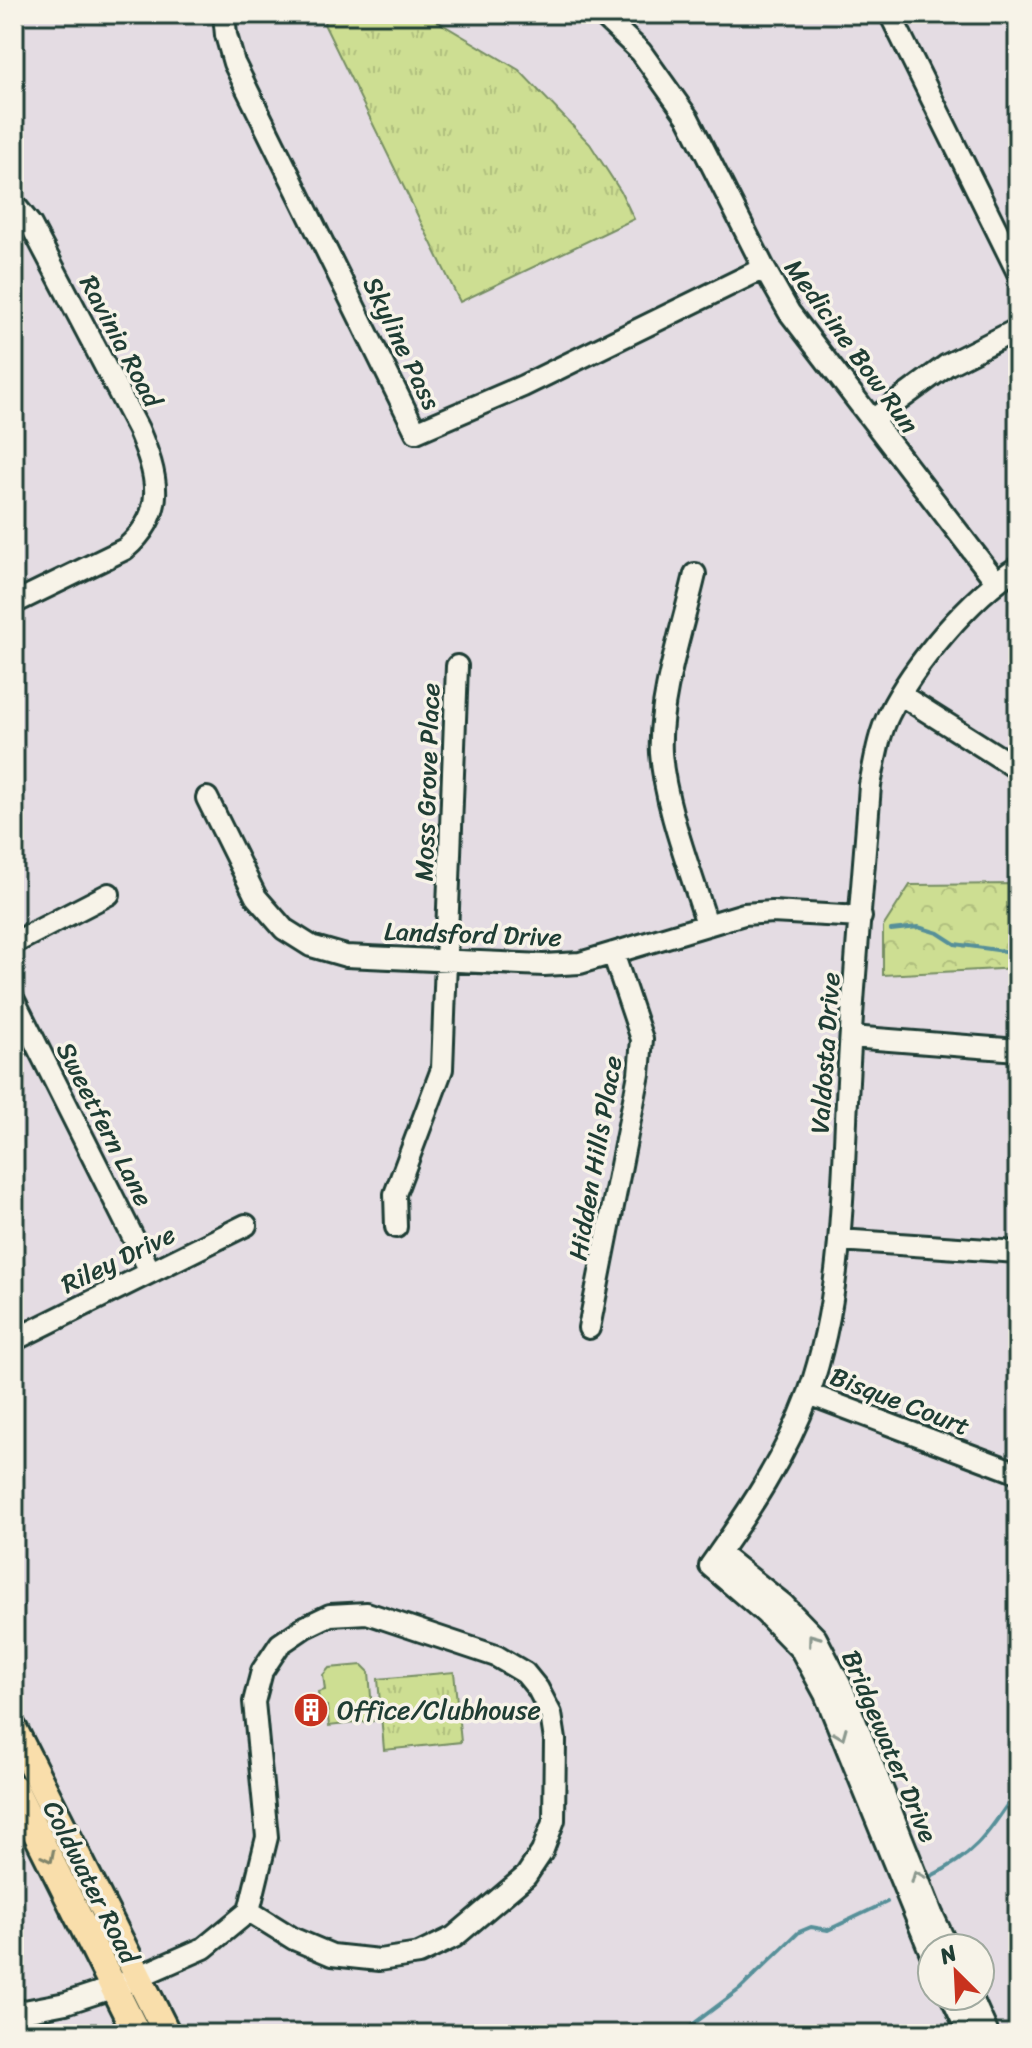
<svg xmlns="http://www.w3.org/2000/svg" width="1032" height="2048" font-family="Sriracha,sans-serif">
<defs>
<pattern id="forest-crowns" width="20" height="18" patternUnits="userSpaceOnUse" patternTransform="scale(2)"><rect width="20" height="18" fill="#cdde92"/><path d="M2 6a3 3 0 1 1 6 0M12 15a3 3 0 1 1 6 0" fill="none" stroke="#b0bf7e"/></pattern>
<pattern id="park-tufts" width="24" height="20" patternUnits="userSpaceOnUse" patternTransform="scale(2)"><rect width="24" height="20" fill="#cdde92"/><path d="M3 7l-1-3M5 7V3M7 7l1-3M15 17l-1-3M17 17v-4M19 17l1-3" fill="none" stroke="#b0bf7e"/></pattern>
</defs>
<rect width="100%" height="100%" fill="#e4dce3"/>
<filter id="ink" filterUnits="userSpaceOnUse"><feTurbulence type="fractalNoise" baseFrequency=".0125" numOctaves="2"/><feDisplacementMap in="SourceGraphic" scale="16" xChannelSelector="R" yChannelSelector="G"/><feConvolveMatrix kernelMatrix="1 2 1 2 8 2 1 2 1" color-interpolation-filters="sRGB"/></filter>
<g filter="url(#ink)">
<path fill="#cdde92" stroke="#768e63" stroke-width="2" d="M 362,1665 L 369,1672 L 373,1721 L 329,1726 L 327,1706 L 320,1706 L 318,1692 L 325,1690 L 323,1675 L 329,1668 Z"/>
<path fill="url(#forest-crowns)" stroke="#768e63" stroke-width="2" d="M 1018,884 L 1018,968 L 883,975 L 883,927 L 910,885 Z"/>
<path fill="url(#park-tufts)" stroke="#768e63" stroke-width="2" d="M 327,14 L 425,14 L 519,70 L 590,144 L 621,192 L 634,219 L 460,302 L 324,24 Z
M 454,1672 L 461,1742 L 384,1750 L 378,1679 Z"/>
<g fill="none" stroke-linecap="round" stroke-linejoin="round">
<path stroke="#579099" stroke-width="4" d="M 891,930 L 918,927 L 938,933 L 955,944 L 1018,953
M 931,1876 C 978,1854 990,1830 1018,1789
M 680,2034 L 740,1989 L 799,1932 L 811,1927 L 828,1930 L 887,1902"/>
<defs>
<path id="minor" d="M 224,14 L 226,35 L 234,63 L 416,432 L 523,386 L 764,268
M 601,14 L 641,52 L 688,118 L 764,268 L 789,312 L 995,580
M 890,14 L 1018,273
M 14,204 L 31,225 L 138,429 C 158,476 168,512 125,549 L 14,603
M 872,420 L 947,365 L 1018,329
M 695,574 C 683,627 658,700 661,753 C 665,807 691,872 707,924
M 901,695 L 1018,769
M 207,798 L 256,897 L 284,929 L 311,946 L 346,956 L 544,965 L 580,963 L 744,914 L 772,912 L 861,917
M 14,943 L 109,894
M 14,1000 L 150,1271
M 851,1037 L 1018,1050
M 396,1227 L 395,1194 L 442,1069 L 457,666
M 839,1240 L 1018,1252
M 589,1328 L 639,1074 L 642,1039 L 613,953
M 14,1340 L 246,1225
M 809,1394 L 1018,1473
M 719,1553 L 783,1604 L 816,1638 L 842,1688 L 932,1914 L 948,1948
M 932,1956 L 825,1694 L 801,1650 L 766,1614 L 710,1566 C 749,1511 786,1456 809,1393 C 844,1293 842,1185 848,1081 C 853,982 863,884 870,785 C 875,761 878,736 889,714 C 914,664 971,596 1018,567
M 951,1996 L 969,2034
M 971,1996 L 988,2034
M 14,2013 L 66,2003 L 115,1987 L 204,1948 L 249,1911 L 267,1837 L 254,1702 L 262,1671 L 280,1644 L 305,1627 L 330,1615 L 367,1613 L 496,1656 L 525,1673 L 538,1689 L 551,1714 L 555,1740 L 554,1820 L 542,1852 L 526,1876 L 454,1937 L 419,1954 L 379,1960 L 332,1955 L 294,1939 L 249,1911"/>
<path id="major" d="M 14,1730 L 167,2034
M 14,1788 L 137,2034"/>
</defs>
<use href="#minor" stroke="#1f3d34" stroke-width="26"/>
<use href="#major" stroke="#1f3d34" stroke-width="32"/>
<use href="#minor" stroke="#f7f3e8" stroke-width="20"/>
<use href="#major" stroke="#f9deab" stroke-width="26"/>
</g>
<defs><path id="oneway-chevron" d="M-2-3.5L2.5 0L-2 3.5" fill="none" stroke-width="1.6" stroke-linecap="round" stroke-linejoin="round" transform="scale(2)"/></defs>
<g stroke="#8b988e">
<use href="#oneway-chevron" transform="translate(813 1639) rotate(-126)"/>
<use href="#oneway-chevron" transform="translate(841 1734) rotate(68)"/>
<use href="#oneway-chevron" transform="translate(917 1876) rotate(-112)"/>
</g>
<use stroke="#81856a" href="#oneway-chevron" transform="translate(49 1857) rotate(63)"/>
</g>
<defs>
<symbol id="building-disc" viewBox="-11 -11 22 22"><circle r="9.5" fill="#c8321e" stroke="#f7f3e8"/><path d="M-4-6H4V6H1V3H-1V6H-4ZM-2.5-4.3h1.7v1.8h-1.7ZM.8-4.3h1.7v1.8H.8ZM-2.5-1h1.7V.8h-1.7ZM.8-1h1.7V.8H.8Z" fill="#fff"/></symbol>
</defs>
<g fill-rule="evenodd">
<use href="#building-disc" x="291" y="1690" width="40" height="40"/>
</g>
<g text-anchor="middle" stroke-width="7" stroke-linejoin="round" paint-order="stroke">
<g font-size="26" fill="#1f3d34" stroke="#f7f3e8">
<text transform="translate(121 341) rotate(62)" y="9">Ravinia Road</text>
<text transform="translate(402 343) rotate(64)" y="9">Skyline Pass</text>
<text transform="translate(852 346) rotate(54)" y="9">Medicine Bow Run</text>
<text transform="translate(427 782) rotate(-88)" y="9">Moss Grove Place</text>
<text transform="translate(473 934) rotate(2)" y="9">Landsford Drive</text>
<text transform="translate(825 1053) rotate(-86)" y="9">Valdosta Drive</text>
<text transform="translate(105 1124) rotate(63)" y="9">Sweetfern Lane</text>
<text transform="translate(595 1158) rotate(-80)" y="9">Hidden Hills Place</text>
<text transform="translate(118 1259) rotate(-26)" y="9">Riley Drive</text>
<text transform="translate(900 1401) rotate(21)" y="9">Bisque Court</text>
<text transform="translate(890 1746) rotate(67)" y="9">Bridgewater Drive</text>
<text transform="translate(91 1882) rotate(63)" y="9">Coldwater Road</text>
</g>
<g font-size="26" fill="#1f3d34" stroke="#f7f3e8" text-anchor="start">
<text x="337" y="1719">Office/Clubhouse</text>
</g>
</g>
<rect width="1032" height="2048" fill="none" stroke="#f7f3e8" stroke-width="48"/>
<rect x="24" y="24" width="984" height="2000" fill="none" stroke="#1f3d34" stroke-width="3" filter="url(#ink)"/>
<g transform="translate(956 1972) rotate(336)"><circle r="38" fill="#f7f3e8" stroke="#a1aaa0" stroke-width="2"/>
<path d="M0-6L14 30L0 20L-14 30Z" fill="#c8321e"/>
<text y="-12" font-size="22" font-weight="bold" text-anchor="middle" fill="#1f3d34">N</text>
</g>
</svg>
